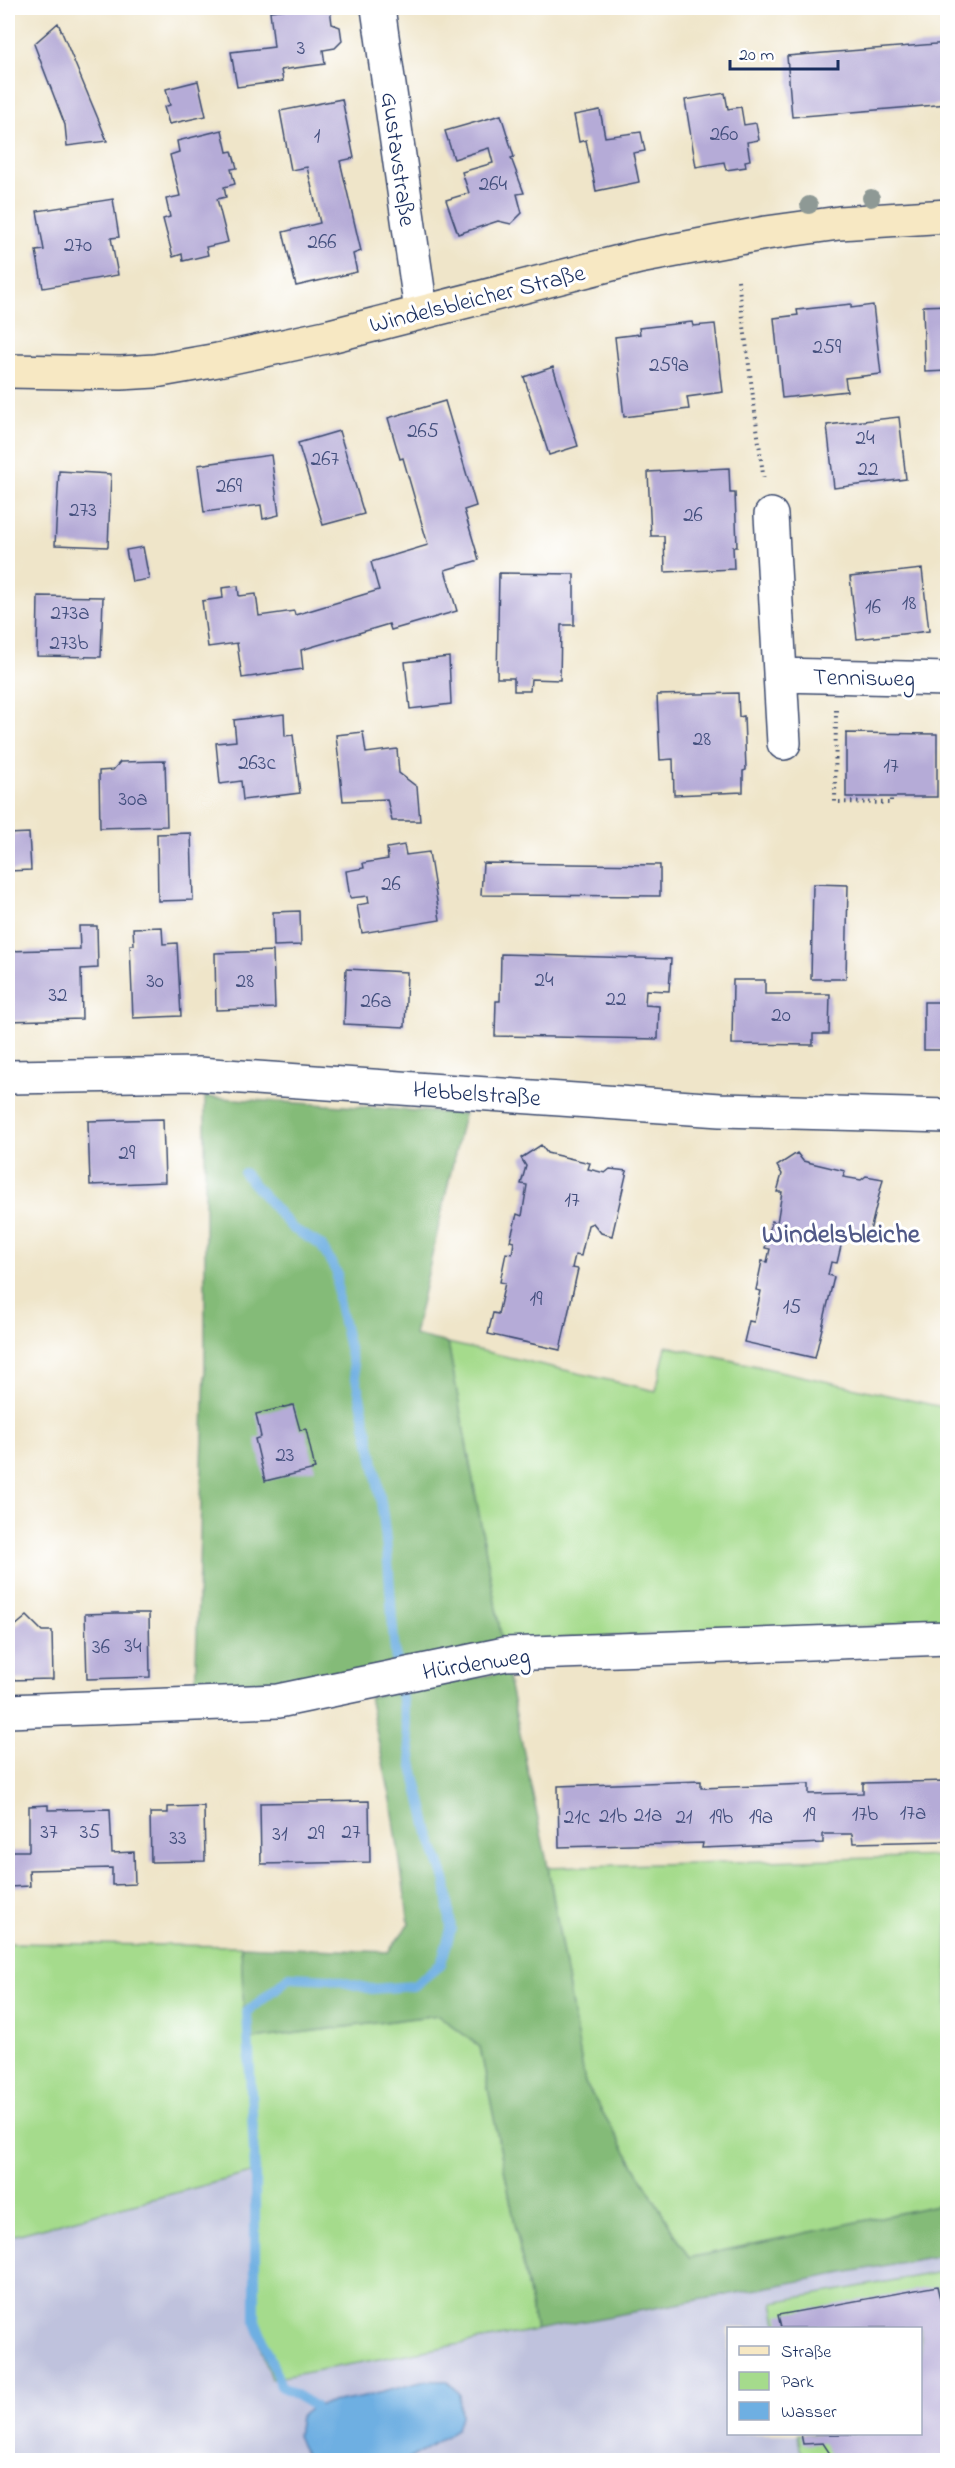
<svg xmlns="http://www.w3.org/2000/svg" width="955" height="2468" font-family="'Indie Flower',sans-serif">
<rect width="100%" height="100%" fill="#fff"/>
<filter id="ink" filterUnits="userSpaceOnUse"><feTurbulence type="fractalNoise" baseFrequency=".0167" numOctaves="2"/><feDisplacementMap in="SourceGraphic" scale="12" xChannelSelector="R" yChannelSelector="G"/><feConvolveMatrix kernelMatrix="1 2 1 2 8 2 1 2 1" color-interpolation-filters="sRGB"/></filter>
<filter id="wash" filterUnits="userSpaceOnUse"><feTurbulence type="fractalNoise" baseFrequency=".008" numOctaves="4" result="noise"/><feDisplacementMap in="SourceGraphic" scale="24" xChannelSelector="R" yChannelSelector="G"/><feGaussianBlur stdDeviation="1.35" result="paint"/><feColorMatrix in="noise" values="0 0 0 0 0 0 0 0 0 0 0 0 0 0 0 0 0 1.4 0 .05"/><feComposite in="paint" operator="in"/></filter>
<g filter="url(#wash)">
<rect width="100%" height="100%" fill="#efe5c9"/>
<path fill="#bfc2dd" fill-rule="evenodd" d="M 251,2173 L 252,2321 L 271,2379 L 947,2254 L 947,2460 L 8,2460 L 8,2237 ZM 728,2328 L 920,2328 L 920,2434 L 728,2434 Z"/>
<path fill="#a5db8c" stroke="#608575" stroke-width="1.5" d="M 448,1343 L 656,1391 L 666,1346 L 947,1408 L 947,1623 L 502,1641 Z
M 947,1856 L 947,2203 L 689,2258 L 585,2083 L 548,1867 Z
M 8,1943 L 241,1946 L 246,2040 L 438,2015 L 480,2047 L 536,2330 L 271,2379 L 252,2321 L 251,2173 L 8,2237 Z
M 947,2271 L 947,2460 L 809,2460 L 800,2448 L 798,2434 L 920,2434 L 920,2328 L 778,2328 L 773,2302 Z"/>
<path fill="#84bb78" stroke="#50756b" stroke-width="1.5" d="M 205,1097 L 464,1114 L 414,1335 L 448,1343 L 502,1641 L 375,1675 L 195,1696 L 205,1369 Z
M 507,1672 L 548,1867 L 585,2083 L 689,2258 L 947,2203 L 947,2254 L 536,2330 L 480,2047 L 438,2015 L 245,2040 L 241,1946 L 388,1952 L 409,1924 L 391,1800 L 369,1697 Z"/>
<path fill="#6eafe2" stroke="#446fa0" stroke-width="1.5" d="M 425,2381 L 448,2381 L 459,2394 L 461,2416 L 457,2429 L 408,2460 L 307,2460 L 297,2435 L 300,2417 L 314,2406 L 360,2398 Z"/>
<g fill="none" stroke-linecap="round" stroke-linejoin="round">
<path stroke="#6eafe2" stroke-width="10" d="M 244,1173 L 292,1228 L 321,1245 L 337,1273 L 338,1300 C 353,1367 370,1434 381,1502 C 390,1555 390,1609 396,1662
M 314,2406 L 281,2386 L 255,2320 L 255,2172 L 247,2012 L 290,1977 L 330,1979 L 371,1989 L 414,1986 L 441,1964 L 451,1929 L 446,1882 L 429,1833 L 413,1767 L 400,1688"/>
</g>
<g id="blocks">
<path fill="#b5abd7" d="M 296,8 L 330,8 L 332,24 L 340,27 L 342,41 L 335,48 L 323,50 L 325,64 L 281,70 L 283,81 L 237,87 L 231,52 L 274,47 L 270,11 Z
M 58,23 L 99,121 L 107,141 L 67,146 L 65,125 L 34,44 Z
M 948,43 L 948,104 L 792,117 L 787,56 Z
M 198,81 L 206,116 L 169,124 L 164,107 L 170,105 L 166,89 Z
M 725,93 L 728,109 L 741,107 L 744,125 L 756,123 L 759,140 L 747,142 L 750,160 L 745,161 L 746,167 L 726,170 L 724,162 L 696,167 L 685,100 Z
M 342,99 L 354,158 L 340,161 L 361,251 L 353,254 L 357,272 L 296,286 L 283,232 L 320,223 L 307,167 L 291,170 L 280,111 Z
M 600,110 L 605,137 L 641,132 L 645,151 L 633,153 L 639,182 L 596,191 L 586,140 L 579,142 L 574,115 Z
M 501,115 L 514,157 L 511,158 L 524,193 L 517,194 L 522,213 L 511,224 L 498,221 L 458,234 L 446,200 L 469,193 L 462,172 L 493,163 L 489,148 L 454,159 L 445,131 Z
M 222,130 L 227,152 L 232,151 L 237,168 L 231,169 L 235,184 L 224,187 L 226,197 L 217,199 L 228,242 L 206,247 L 208,255 L 183,261 L 182,254 L 173,257 L 163,219 L 170,217 L 166,199 L 180,196 L 170,155 L 179,152 L 177,141 Z
M 113,199 L 119,237 L 111,238 L 118,275 L 43,288 L 36,251 L 44,250 L 37,211 Z
M 851,304 L 851,308 L 873,305 L 881,374 L 845,378 L 847,391 L 782,398 L 774,318 L 798,315 L 797,310 Z
M 948,305 L 948,371 L 925,372 L 923,306 Z
M 692,322 L 693,326 L 715,324 L 723,392 L 687,397 L 689,409 L 624,417 L 615,337 L 640,334 L 639,328 Z
M 553,367 L 578,446 L 549,455 L 524,377 Z
M 445,401 L 476,506 L 464,510 L 479,560 L 445,570 L 457,611 L 391,630 L 389,624 L 301,650 L 303,669 L 242,678 L 237,643 L 208,647 L 202,601 L 223,598 L 222,588 L 238,586 L 239,596 L 256,594 L 259,616 L 294,611 L 295,615 L 379,590 L 371,562 L 428,545 L 403,458 L 400,459 L 388,418 Z
M 899,417 L 906,479 L 834,488 L 827,425 Z
M 339,431 L 364,514 L 323,525 L 298,443 Z
M 271,455 L 279,515 L 263,519 L 261,505 L 204,512 L 198,465 Z
M 729,468 L 730,493 L 735,493 L 737,547 L 733,547 L 734,569 L 665,572 L 664,536 L 651,536 L 648,472 Z
M 59,471 L 111,474 L 108,547 L 55,545 Z
M 143,547 L 149,579 L 132,582 L 126,550 Z
M 922,569 L 929,631 L 857,639 L 850,577 Z
M 499,573 L 574,574 L 574,625 L 561,625 L 560,680 L 531,679 L 530,691 L 514,691 L 514,678 L 497,678 Z
M 38,596 L 103,597 L 101,657 L 37,656 Z
M 449,657 L 451,704 L 410,709 L 405,662 Z
M 738,693 L 739,717 L 744,716 L 746,770 L 743,771 L 743,792 L 674,795 L 673,759 L 660,760 L 657,695 Z
M 284,714 L 285,736 L 293,735 L 300,793 L 243,800 L 241,781 L 220,784 L 216,743 L 236,741 L 234,720 Z
M 363,732 L 366,753 L 397,749 L 399,773 L 417,787 L 420,821 L 392,821 L 387,799 L 343,801 L 336,735 Z
M 846,733 L 937,734 L 937,797 L 846,797 Z
M 165,761 L 167,826 L 100,828 L 99,771 L 113,770 L 120,762 Z
M 29,833 L 31,870 L 8,871 L 8,834 Z
M 191,833 L 193,900 L 158,901 L 157,834 Z
M 404,845 L 406,855 L 429,852 L 440,920 L 362,933 L 357,905 L 369,903 L 368,896 L 350,898 L 346,871 L 364,868 L 363,863 L 388,859 L 387,848 Z
M 483,863 L 660,865 L 660,896 L 481,895 Z
M 813,884 L 848,885 L 846,979 L 811,979 Z
M 300,911 L 301,945 L 274,946 L 273,912 Z
M 79,926 L 97,926 L 98,968 L 81,969 L 82,1019 L 8,1021 L 8,951 L 80,949 Z
M 162,927 L 163,944 L 177,943 L 181,1016 L 133,1018 L 130,945 L 134,945 L 133,928 Z
M 273,951 L 275,1008 L 216,1010 L 215,953 Z
M 501,954 L 671,959 L 669,991 L 646,990 L 645,1005 L 659,1006 L 658,1039 L 495,1036 L 496,1001 L 500,1001 Z
M 346,969 L 407,972 L 405,1027 L 344,1024 Z
M 733,980 L 765,980 L 765,994 L 830,994 L 829,1034 L 813,1034 L 813,1045 L 732,1044 Z
M 924,1002 L 948,1002 L 948,1050 L 924,1050 Z
M 163,1119 L 165,1182 L 90,1185 L 88,1121 Z
M 541,1145 L 547,1153 L 590,1163 L 588,1169 L 605,1173 L 610,1169 L 627,1171 L 612,1236 L 601,1233 L 593,1223 L 588,1225 L 581,1256 L 575,1255 L 572,1268 L 578,1269 L 560,1350 L 488,1334 L 493,1313 L 498,1314 L 505,1283 L 500,1282 L 506,1253 L 512,1254 L 514,1242 L 510,1241 L 517,1214 L 522,1216 L 527,1185 L 521,1184 L 526,1166 L 521,1158 Z
M 797,1153 L 803,1161 L 845,1171 L 843,1177 L 861,1180 L 866,1176 L 883,1179 L 867,1243 L 857,1240 L 849,1231 L 844,1233 L 837,1263 L 831,1262 L 828,1275 L 834,1277 L 815,1358 L 744,1342 L 749,1321 L 754,1322 L 761,1291 L 756,1290 L 762,1261 L 767,1262 L 770,1249 L 765,1248 L 772,1221 L 777,1223 L 782,1192 L 777,1192 L 782,1174 L 777,1166 Z
M 293,1405 L 300,1430 L 306,1429 L 315,1469 L 265,1481 L 255,1439 L 261,1437 L 256,1414 Z
M 116,1613 L 149,1613 L 150,1677 L 87,1679 L 85,1614 Z
M 27,1616 L 42,1631 L 52,1631 L 53,1679 L 8,1680 L 8,1632 Z
M 701,1781 L 701,1788 L 809,1784 L 809,1794 L 863,1793 L 863,1783 L 948,1781 L 948,1841 L 853,1843 L 852,1834 L 823,1834 L 823,1843 L 702,1848 L 703,1843 L 559,1847 L 558,1786 Z
M 369,1801 L 370,1862 L 261,1864 L 260,1803 Z
M 48,1805 L 48,1810 L 110,1809 L 112,1853 L 134,1852 L 135,1884 L 112,1885 L 112,1868 L 29,1870 L 30,1886 L 8,1887 L 8,1851 L 29,1851 L 29,1806 Z
M 204,1806 L 205,1861 L 151,1862 L 150,1813 L 168,1813 L 168,1807 Z
M 937,2286 L 948,2332 L 948,2460 L 834,2460 L 823,2443 L 803,2444 L 801,2434 L 920,2434 L 921,2328 L 781,2328 L 778,2315 Z"/>
</g>
</g>
<g filter="url(#ink)">
<use href="#blocks" fill-opacity="0" stroke="#3b4a6e" stroke-width="1.5"/>
<g fill="none" stroke-linecap="round" stroke-linejoin="round">
<defs>
<path id="street" d="M 378,8 L 421,311
M 771,515 L 784,743
M 780,675 L 948,679
M 8,1077 L 198,1074 L 720,1110 L 948,1116
M 8,1711 L 278,1701 L 505,1654 L 948,1638"/>
<path id="secondary" d="M 8,371 L 121,373 L 155,371 L 218,360 L 330,336 L 639,257 L 766,233 L 839,223 L 948,216"/>
</defs>
<use href="#street" stroke="#3b4a6e" stroke-width="36"/>
<use href="#secondary" stroke="#3b4a6e" stroke-width="36"/>
<path stroke="#3b4a6e" stroke-width="4" stroke-dasharray="1.5 4.5" stroke-linecap="butt" d="M 738,280 L 764,482
M 836,710 L 835,802 L 891,803 L 891,798"/>
<use href="#street" stroke="#fff" stroke-width="33"/>
<use href="#secondary" stroke="#f7e8c3" stroke-width="33"/>
</g>
<g fill="#8e9995">
<circle cx="871" cy="198" r="9"/>
<circle cx="809" cy="205" r="9"/>
</g>
</g>
<g text-anchor="middle" stroke-width="6" stroke-linejoin="round" paint-order="stroke">
<g font-size="21" fill="#424e7c">
<text x="301" y="54">3</text>
<text x="724" y="140">260</text>
<text x="317" y="142">1</text>
<text x="493" y="190">264</text>
<text x="322" y="248">266</text>
<text x="78" y="251">270</text>
<text x="827" y="353">259</text>
<text x="669" y="371">259a</text>
<text x="423" y="437">265</text>
<text x="865" y="444">24</text>
<text x="325" y="465">267</text>
<text x="868" y="475">22</text>
<text x="229" y="492">269</text>
<text x="83" y="516">273</text>
<text x="693" y="521">26</text>
<text x="909" y="609">18</text>
<text x="873" y="613">16</text>
<text x="70" y="619">273a</text>
<text x="69" y="649">273b</text>
<text x="702" y="745">28</text>
<text x="257" y="769">263c</text>
<text x="891" y="772">17</text>
<text x="133" y="805">30a</text>
<text x="391" y="890">26</text>
<text x="544" y="986">24</text>
<text x="155" y="987">30</text>
<text x="245" y="987">28</text>
<text x="58" y="1001">32</text>
<text x="616" y="1005">22</text>
<text x="376" y="1007">26a</text>
<text x="781" y="1021">20</text>
<text x="127" y="1159">29</text>
<text x="572" y="1206">17</text>
<text x="536" y="1305">19</text>
<text x="792" y="1313">15</text>
<text x="285" y="1461">23</text>
<text x="133" y="1652">34</text>
<text x="101" y="1653">36</text>
<text x="913" y="1819">17a</text>
<text x="865" y="1820">17b</text>
<text x="648" y="1821">21a</text>
<text x="809" y="1821">19</text>
<text x="613" y="1822">21b</text>
<text x="577" y="1823">21c</text>
<text x="684" y="1823">21</text>
<text x="721" y="1823">19b</text>
<text x="761" y="1823">19a</text>
<text x="49" y="1838">37</text>
<text x="90" y="1838">35</text>
<text x="351" y="1838">27</text>
<text x="316" y="1839">29</text>
<text x="280" y="1840">31</text>
<text x="178" y="1844">33</text>
</g>
<g font-size="24" fill="#1b2f5e" stroke="#fff">
<text transform="translate(399 159) rotate(82)" y="8">Gustavstraße</text>
<text transform="translate(477 298) rotate(-14)" y="8">Windelsbleicher Straße</text>
<text transform="translate(864 677) rotate(1)" y="8">Tennisweg</text>
<text transform="translate(477 1093) rotate(4)" y="8">Hebbelstraße</text>
<text transform="translate(476 1663) rotate(-9)" y="8">Hürdenweg</text>
</g>
<g font-size="27" font-weight="bold" fill="#515a88" stroke="#fff">
<text x="841" y="1242">Windelsbleiche</text>
</g>
</g>
<rect width="955" height="2468" fill="none" stroke="#fff" stroke-width="30"/>
<rect x="727" y="2327" width="195" height="108" fill="#ffffff" stroke="#a4acbf" stroke-width="1.5"/>
<rect x="739" y="2346" width="30" height="9" fill="#f7e8c3" stroke="#a4acbf" stroke-width="1.5"/>
<text x="781" y="2357" font-size="18" fill="#1b2f5e">Straße</text>
<rect x="739" y="2372" width="30" height="18" fill="#a5db8c" stroke="#a4acbf" stroke-width="1.5"/>
<text x="781" y="2387" font-size="18" fill="#1b2f5e">Park</text>
<rect x="739" y="2402" width="30" height="18" fill="#6eafe2" stroke="#a4acbf" stroke-width="1.5"/>
<text x="781" y="2417" font-size="18" fill="#1b2f5e">Wasser</text>
<path d="M730 60v9h108v-9" fill="none" stroke="#1b2f5e" stroke-width="3"/>
<text x="739" y="60" font-size="18" fill="#1b2f5e" stroke="#ffffff" stroke-width="4.5" paint-order="stroke">20 m</text>
</svg>
